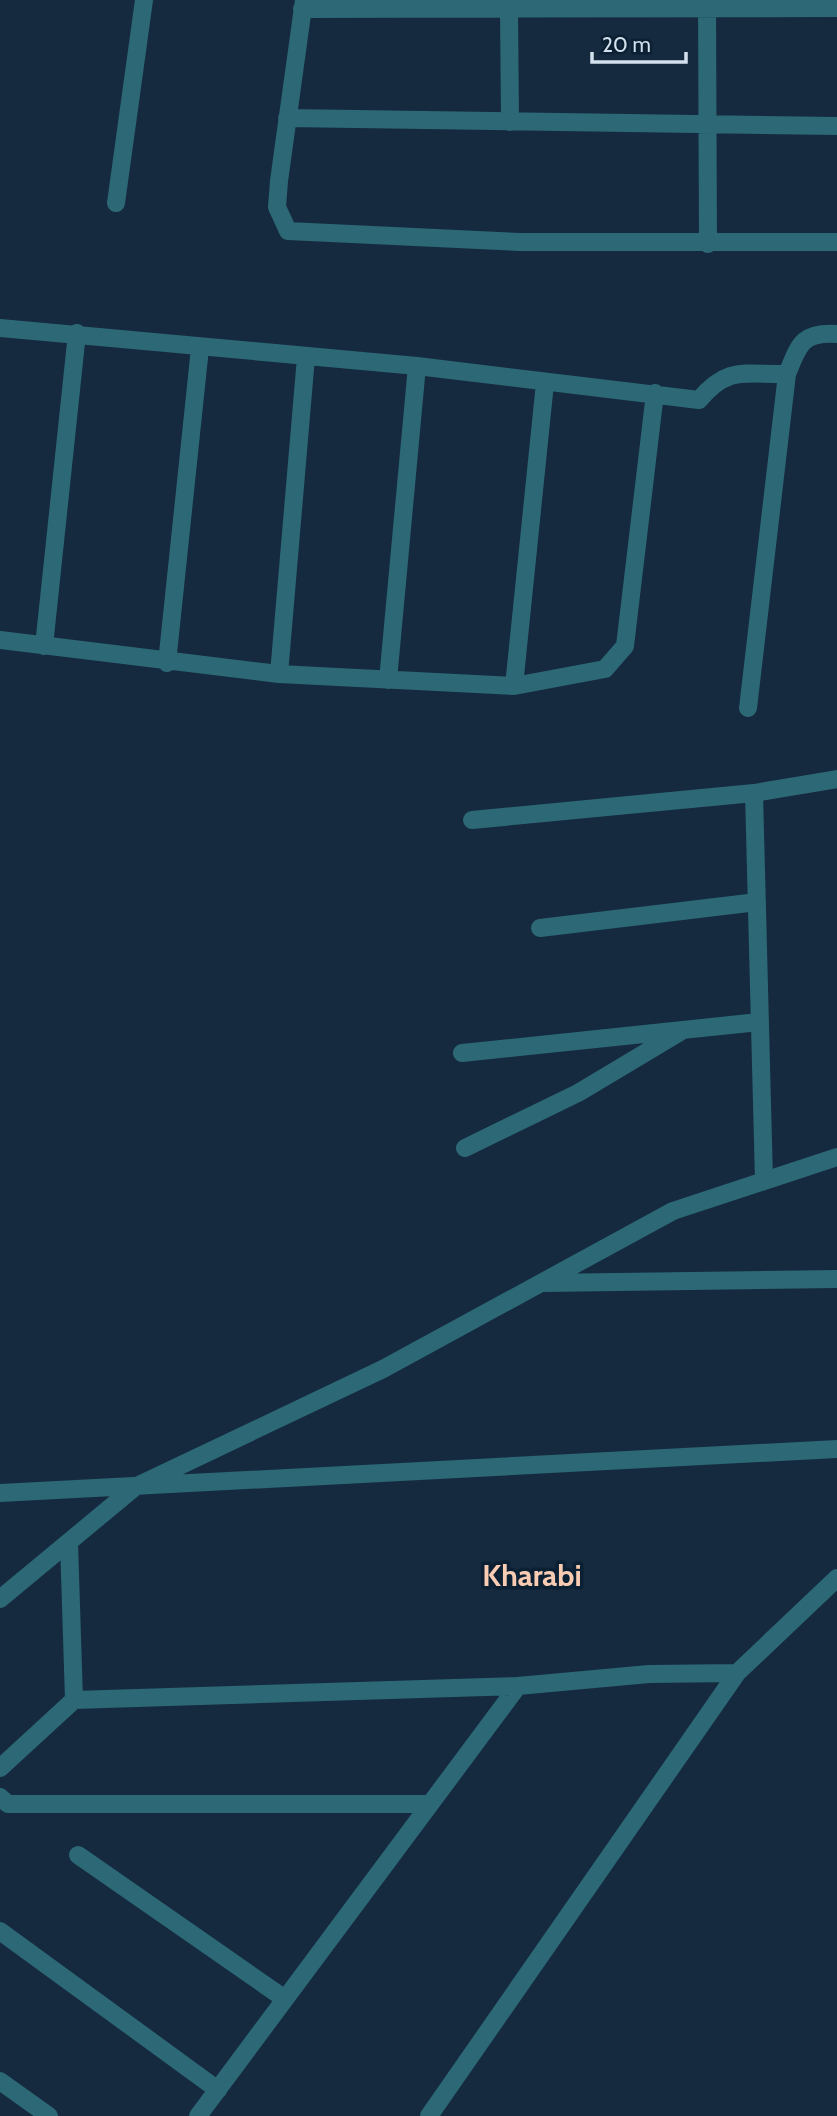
<svg xmlns="http://www.w3.org/2000/svg" width="837" height="2116" font-family="Cabin,sans-serif">
<rect width="100%" height="100%" fill="#152a3e"/>
<g fill="none" stroke-linecap="round" stroke-linejoin="round">
<path stroke="#2c6876" stroke-width="18" d="M 304,0 L 279,181 L 277,207 L 288,231 L 519,242 L 837,242
M 707,0 L 708,244
M 509,8 L 510,122
M 302,9 L 837,8
M 287,118 L 837,126
M 116,203 L 144,0
M 0,328 L 417,366 L 699,400 C 728,365 745,375 787,374
M 0,640 L 279,674 L 514,686 L 605,669 L 625,646 L 655,393
M 44,646 L 77,333
M 167,663 L 200,348
M 279,674 L 306,357
M 388,680 L 417,366
M 514,686 L 545,383
M 748,708 L 787,374 C 799,345 801,332 837,334
M 754,793 L 764,1181
M 472,820 L 754,793 L 837,779
M 540,928 L 757,902
M 462,1053 L 759,1022
M 465,1148 L 578,1093 L 680,1032
M 543,1283 L 837,1279
M 0,1493 L 837,1449
M 69,1542 L 74,1700
M 0,1599 L 135,1487 L 383,1369 L 673,1211 L 837,1157
M 518,1686 L 649,1674 L 737,1673
M 0,1768 L 74,1700 L 518,1686 L 198,2116
M 0,1797 L 8,1804 L 428,1804
M 78,1855 L 285,1999
M 0,1931 L 218,2090
M 0,2081 L 49,2116
M 429,2116 L 737,1673 L 837,1578"/>
</g>
<g text-anchor="middle" stroke-width="7" stroke-linejoin="round" paint-order="stroke">
<g font-size="30" font-weight="bold" fill="#f8ccb3" stroke="#0b2033">
<text x="532" y="1586">Kharabi</text>
</g>
</g>
<path d="M592 52v10h94v-10" fill="none" stroke="#d3e0ed" stroke-width="3.5"/>
<text x="602" y="52" font-size="21" fill="#d3e0ed" stroke="#0b2033" stroke-width="5" paint-order="stroke">20 m</text>
</svg>
